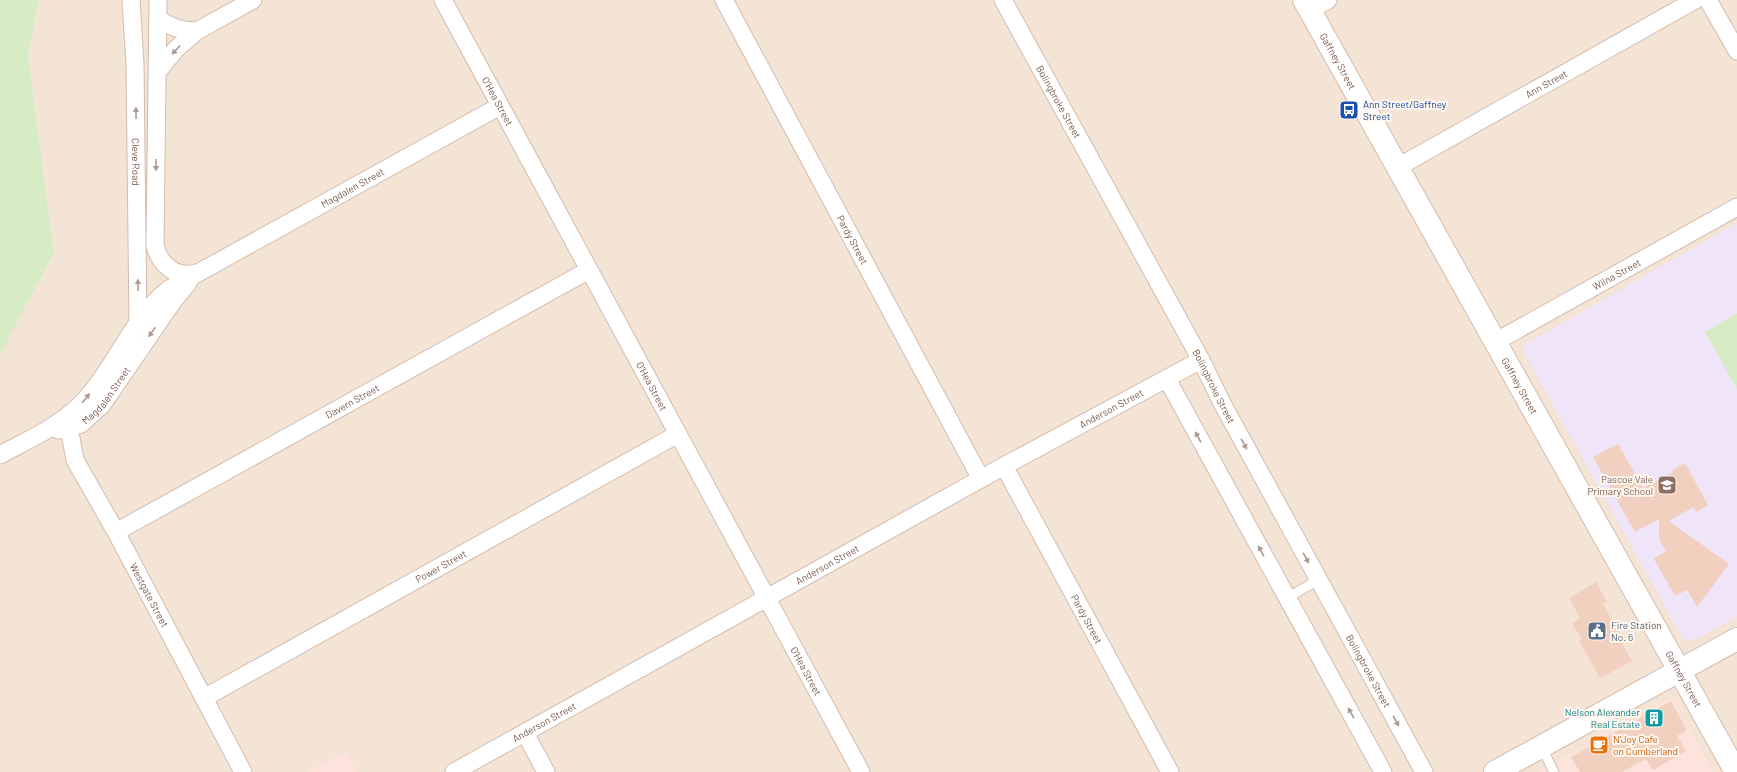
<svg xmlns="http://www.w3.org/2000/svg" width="1737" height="772" font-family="Barlow,sans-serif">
<rect width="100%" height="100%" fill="#fdf3e7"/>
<path fill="#f4e4d5" d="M 39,0 L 1737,0 L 1737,772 L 0,772 L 0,355 L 54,253 L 28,56 Z"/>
<path fill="#fde3db" d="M 1671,697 L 1713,772 L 1538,772 L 1551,765 Z
M 347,751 L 358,772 L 307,772 Z"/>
<path fill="#f0e4f9" d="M 1737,223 L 1737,616 L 1696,639 L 1689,640 L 1683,639 L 1524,353 L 1524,345 Z"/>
<path fill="#d7ebc5" d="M 0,0 L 39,0 L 28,56 L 54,253 L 0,355 Z
M 1737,313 L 1737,389 L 1705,332 Z"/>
<path fill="#f2d0bf" d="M 1618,444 L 1643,488 L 1673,472 L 1672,470 L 1685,463 L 1708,505 L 1696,512 L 1694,507 L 1669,521 L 1729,564 L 1697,607 L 1687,590 L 1675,596 L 1654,559 L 1666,551 L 1659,539 L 1659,519 L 1635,532 L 1593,457 Z
M 1596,582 L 1607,602 L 1603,604 L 1622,638 L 1620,640 L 1632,661 L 1600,678 L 1579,641 L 1582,640 L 1572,623 L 1580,618 L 1569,598 Z
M 1671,701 L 1687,730 L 1677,736 L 1686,751 L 1653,770 L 1646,759 L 1622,772 L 1580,772 L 1571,757 Z"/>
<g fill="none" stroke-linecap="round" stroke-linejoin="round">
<defs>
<path id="service" d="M 1287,598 L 1318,580
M 1541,746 L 1554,772"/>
<g id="minor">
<path id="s1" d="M 131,0 L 135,64 L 138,324"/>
<path d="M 158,0 L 155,245 C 159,264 176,279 196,273"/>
<path id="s2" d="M 443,0 L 861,772"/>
<path id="s3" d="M 724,0 L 981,479"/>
<path id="s4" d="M 1003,0 L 1201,360 L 1222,403 L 1424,772"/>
<path d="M 1708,0 L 1737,51"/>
<path d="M 1310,10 L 1328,0"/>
<path d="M 158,18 C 169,27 183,31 197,31"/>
<path d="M 158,71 L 176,49 L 197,31 L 253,0"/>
<path id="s5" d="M 1398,167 L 1695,0"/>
<path id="s6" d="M 1495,342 L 1737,207"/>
<path d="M 1167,379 L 1383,772"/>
<path id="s7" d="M 67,416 L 75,460 L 116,532 L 243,772"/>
<path id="s8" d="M 58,430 L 81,424 L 102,405 L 174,300 L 188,283"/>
<path id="s9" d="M 0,455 C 28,440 60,426 82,403 C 115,369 131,319 169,289 L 500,106"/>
<path id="s10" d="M 1004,466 L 1170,772"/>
<path id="s11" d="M 116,532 L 589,270"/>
<path id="s12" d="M 204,698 L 678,434"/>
<path d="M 525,733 L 546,772"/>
<path id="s13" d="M 454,772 L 1004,466 L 1201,360"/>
</g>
<g id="secondary">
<path id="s14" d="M 1304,0 L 1736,772"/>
<path d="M 1495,772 L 1737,639"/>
</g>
</defs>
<use href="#service" stroke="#d1bcaf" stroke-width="11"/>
<use href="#minor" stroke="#d1bcaf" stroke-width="19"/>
<use href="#secondary" stroke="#d4bbad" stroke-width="24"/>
<use href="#service" stroke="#fff" stroke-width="9"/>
<use href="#minor" stroke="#fff" stroke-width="17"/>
<use href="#secondary" stroke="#fff" stroke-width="22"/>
</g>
<defs><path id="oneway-solid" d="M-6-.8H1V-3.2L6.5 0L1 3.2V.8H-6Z"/></defs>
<g fill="#ad9b93">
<use href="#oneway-solid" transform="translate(176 50) rotate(133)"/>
<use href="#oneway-solid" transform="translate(136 113) rotate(-91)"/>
<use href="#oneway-solid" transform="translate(156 165) rotate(91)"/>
<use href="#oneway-solid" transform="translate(138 285) rotate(-91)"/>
<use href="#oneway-solid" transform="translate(152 332) rotate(125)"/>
<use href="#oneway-solid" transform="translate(86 398) rotate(-51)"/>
<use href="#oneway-solid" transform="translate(1198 437) rotate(-119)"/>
<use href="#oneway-solid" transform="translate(1244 444) rotate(61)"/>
<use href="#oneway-solid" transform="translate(1261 551) rotate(-119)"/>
<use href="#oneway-solid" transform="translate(1306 558) rotate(61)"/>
<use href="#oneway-solid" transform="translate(1351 713) rotate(-119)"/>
<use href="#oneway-solid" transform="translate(1396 721) rotate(61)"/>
</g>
<defs>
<symbol id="bus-square" viewBox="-11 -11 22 22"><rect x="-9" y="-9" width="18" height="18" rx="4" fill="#1a4fb4" stroke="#fff7ee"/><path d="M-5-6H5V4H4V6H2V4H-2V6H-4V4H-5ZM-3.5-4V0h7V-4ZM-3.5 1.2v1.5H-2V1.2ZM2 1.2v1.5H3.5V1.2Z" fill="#fff"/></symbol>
<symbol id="school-square" viewBox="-11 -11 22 22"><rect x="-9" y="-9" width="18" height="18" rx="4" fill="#8d6e63" stroke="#fff7ee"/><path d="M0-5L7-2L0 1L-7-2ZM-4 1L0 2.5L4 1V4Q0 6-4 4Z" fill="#fff"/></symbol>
<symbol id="civic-square" viewBox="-11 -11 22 22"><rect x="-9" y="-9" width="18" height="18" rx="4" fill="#5c6f8a" stroke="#fff7ee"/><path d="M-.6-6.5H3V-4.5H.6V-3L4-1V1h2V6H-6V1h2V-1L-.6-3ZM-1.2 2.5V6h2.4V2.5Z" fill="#fff"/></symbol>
<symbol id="building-square" viewBox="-11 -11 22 22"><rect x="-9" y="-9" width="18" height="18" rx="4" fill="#0f9aa8" stroke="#fff7ee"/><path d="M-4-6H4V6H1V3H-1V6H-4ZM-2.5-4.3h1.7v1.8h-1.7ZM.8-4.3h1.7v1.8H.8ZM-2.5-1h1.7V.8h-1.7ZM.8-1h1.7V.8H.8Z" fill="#fff"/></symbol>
<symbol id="cafe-square" viewBox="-11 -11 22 22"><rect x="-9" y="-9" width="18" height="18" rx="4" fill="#e8710a" stroke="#fff7ee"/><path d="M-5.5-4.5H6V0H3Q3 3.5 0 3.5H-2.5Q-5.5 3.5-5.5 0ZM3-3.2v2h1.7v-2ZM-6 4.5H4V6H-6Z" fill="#fff"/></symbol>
</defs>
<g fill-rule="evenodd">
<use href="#bus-square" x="1338" y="99" width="22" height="22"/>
<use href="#school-square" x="1656" y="474" width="22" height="22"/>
<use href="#civic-square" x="1586" y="620" width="22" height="22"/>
<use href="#building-square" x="1643" y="707" width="22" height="22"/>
<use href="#cafe-square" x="1588" y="734" width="22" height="22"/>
</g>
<g text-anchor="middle" stroke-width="4" stroke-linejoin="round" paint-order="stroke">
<g font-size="10" fill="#77584b" stroke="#fff7ee">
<text dy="4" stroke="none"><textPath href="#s14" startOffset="70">Gaffney Street</textPath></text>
<text dy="4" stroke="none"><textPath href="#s5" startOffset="170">Ann Street</textPath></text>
<text dy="4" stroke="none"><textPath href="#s2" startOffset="115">O'Hea Street</textPath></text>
<text dy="4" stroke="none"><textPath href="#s4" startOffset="116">Bolingbroke Street</textPath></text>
<text dy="4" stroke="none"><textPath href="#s1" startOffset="162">Cleve Road</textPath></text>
<text dy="4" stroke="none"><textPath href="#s9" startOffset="451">Magdalen Street</textPath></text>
<text dy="4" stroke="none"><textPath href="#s3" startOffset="272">Pardy Street</textPath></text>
<text dy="4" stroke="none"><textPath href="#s6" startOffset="139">Wilna Street</textPath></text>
<text dy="4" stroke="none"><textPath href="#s2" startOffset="439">O'Hea Street</textPath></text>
<text dy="4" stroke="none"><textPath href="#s4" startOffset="440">Bolingbroke Street</textPath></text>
<text dy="4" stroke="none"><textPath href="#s14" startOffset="442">Gaffney Street</textPath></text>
<text dy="4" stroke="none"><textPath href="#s8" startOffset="62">Magdalen Street</textPath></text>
<text dy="4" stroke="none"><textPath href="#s11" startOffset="270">Davern Street</textPath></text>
<text dy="4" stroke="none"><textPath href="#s13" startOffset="751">Anderson Street</textPath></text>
<text dy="4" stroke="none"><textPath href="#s13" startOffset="427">Anderson Street</textPath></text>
<text dy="4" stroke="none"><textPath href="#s12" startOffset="271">Power Street</textPath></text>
<text dy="4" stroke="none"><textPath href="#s7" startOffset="199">Westgate Street</textPath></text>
<text dy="4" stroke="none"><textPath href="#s10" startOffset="174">Pardy Street</textPath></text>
<text dy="4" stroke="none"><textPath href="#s2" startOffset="763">O'Hea Street</textPath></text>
<text dy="4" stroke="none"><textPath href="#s4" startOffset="764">Bolingbroke Street</textPath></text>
<text dy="4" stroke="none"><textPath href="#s14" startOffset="778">Gaffney Street</textPath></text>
<text dy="4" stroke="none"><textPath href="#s13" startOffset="103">Anderson Street</textPath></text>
</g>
<g font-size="10" fill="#164399" stroke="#fff7ee" text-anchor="start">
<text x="1363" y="108">Ann Street/Gaffney<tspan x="1363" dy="12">Street</tspan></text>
</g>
<g font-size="10" fill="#785e54" stroke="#fff7ee" text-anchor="end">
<text x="1653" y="483">Pascoe Vale<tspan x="1653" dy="12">Primary School</tspan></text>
</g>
<g font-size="10" fill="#4e5e75" stroke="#fff7ee" text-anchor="start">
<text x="1611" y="629">Fire Station<tspan x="1611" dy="12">No. 6</tspan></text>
</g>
<g font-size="10" fill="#0d838f" stroke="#fff7ee" text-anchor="end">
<text x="1640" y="716">Nelson Alexander<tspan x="1640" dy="12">Real Estate</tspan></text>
</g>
<g font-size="10" fill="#c56008" stroke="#fff7ee" text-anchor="start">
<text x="1613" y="743">N'Joy Cafe<tspan x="1613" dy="12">on Cumberland</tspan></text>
</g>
</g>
</svg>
